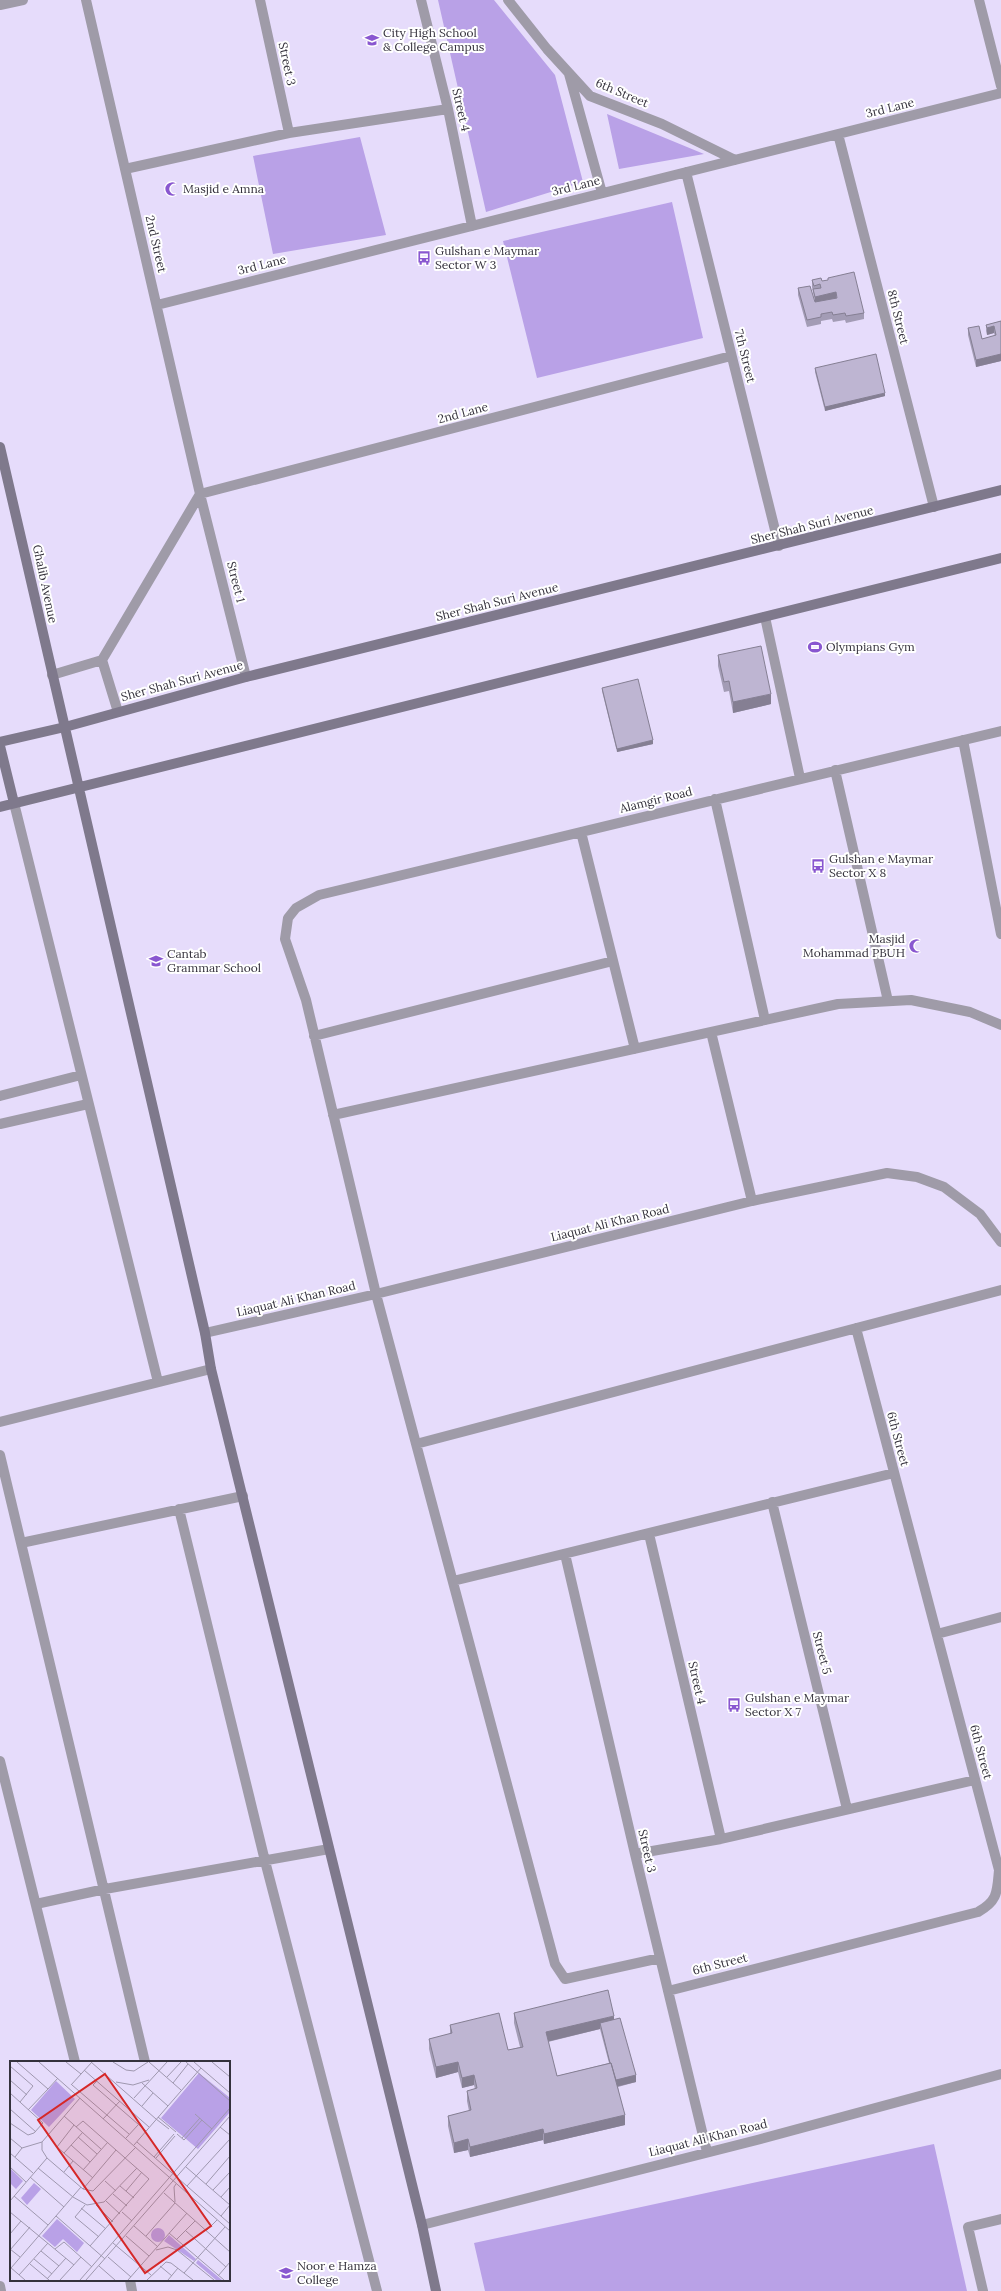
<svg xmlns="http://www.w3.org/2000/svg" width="1001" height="2291" font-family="Lora,serif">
<rect width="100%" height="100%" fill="#e6dcfb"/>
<path fill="#b9a1e7" d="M 438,0 L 494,0 L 555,75 L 583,182 L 486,212 Z
M 607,114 L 704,154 L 619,169 Z
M 360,137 L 386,235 L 273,254 L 253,156 Z
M 672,202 L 703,338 L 537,378 L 503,241 Z
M 934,2144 L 967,2291 L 485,2291 L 474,2243 Z"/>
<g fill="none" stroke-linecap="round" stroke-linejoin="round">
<path stroke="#9f9ba8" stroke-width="10" d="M 86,0 L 200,494 L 246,677
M 260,0 L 289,133
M 421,0 L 448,109 L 472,226
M 508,0 L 547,49 L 590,96 L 662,124 L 735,160
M 979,0 L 1001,86
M 0,5 L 23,0
M 569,74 L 602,193
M 838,134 L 934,507
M 125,169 L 289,133 L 448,109
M 686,172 L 779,546
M 157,305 L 1001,93
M 200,494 L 731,356
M 765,617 L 800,778
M 102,660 L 118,712
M 52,675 L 102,660 L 200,494
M 963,740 L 1001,934
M 835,770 L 888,1001
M 715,799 L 765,1020
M 14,803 L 158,1382
M 581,832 L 635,1049
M 711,1032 L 752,1201
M 314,1036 L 613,961
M 0,1096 L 81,1075
M 333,1115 L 838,1004 L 911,1000 L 970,1012 L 1001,1025
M 0,1124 L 88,1104
M 205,1333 L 376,1294 L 752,1201 L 887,1173 L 917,1177 L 944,1187 L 980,1214 L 1001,1242
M 0,1422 L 211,1369
M 416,1444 L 1001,1290
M 0,1455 L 145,2062
M 772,1502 L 847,1809
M 179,1509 L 265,1861 L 377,2291
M 649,1534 L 721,1839
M 21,1543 L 243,1496
M 565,1554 L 635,1854 L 707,2152
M 453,1581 L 894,1473
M 937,1634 L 1001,1617
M 0,1761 L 75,2062
M 635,1854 L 721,1839 L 975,1780
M 36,1904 L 105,1889 L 329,1849
M 660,1958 L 565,1979 L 555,1964 L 376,1294 L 306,1000 L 285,939 L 288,918 L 296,908 L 319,895 L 1001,731
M 668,1991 L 978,1912 C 998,1901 997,1892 999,1870 L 856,1328
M 422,2225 L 757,2140 L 1001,2074
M 130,2280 L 132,2291
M 0,2286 L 1,2291
M 983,2291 L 968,2227 L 1001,2219"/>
<path stroke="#7f798c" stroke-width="10" d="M 0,447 L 205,1333 L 211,1369 L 422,2225 L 436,2291
M 0,742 L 65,727 L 246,677 L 1001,490
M 0,746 L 14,803
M 0,807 L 1001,558"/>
</g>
<path fill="#a39cb5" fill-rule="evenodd" d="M 812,280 L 822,281 L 864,313 L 864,319 L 846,323 L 845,320 L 833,322 L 832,319 L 821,321 L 821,324 L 807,327 L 798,295 L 798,288 L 815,302 L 812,287 Z
M 1001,321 L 1001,361 L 976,367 L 968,335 L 968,328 L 982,339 L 995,336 L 994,333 L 987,335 L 986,331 L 986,325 Z
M 815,368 L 885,396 L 825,411 L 815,372 Z
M 718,655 L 771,704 L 733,713 L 729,691 L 724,692 L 718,666 Z
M 602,688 L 653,744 L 617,752 L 602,691 Z
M 514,2013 L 614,2019 L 636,2082 L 618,2087 L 625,2125 L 544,2144 L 543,2140 L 470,2157 L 468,2150 L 454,2153 L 448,2126 L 448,2116 L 469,2111 L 467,2101 L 467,2091 L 475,2089 L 474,2085 L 462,2088 L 458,2072 L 436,2078 L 429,2049 L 429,2039 L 450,2034 L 450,2025 L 508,2050 L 520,2047 L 514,2023 ZM 600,2029 L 609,2063 L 557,2076 L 548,2042 Z"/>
<path fill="#857f93" d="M 836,292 L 836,299 L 815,304 L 815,297 Z
M 994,326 L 994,333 L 987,335 L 987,328 Z
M 1001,354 L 1001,361 L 976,367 L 976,360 Z
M 885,393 L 885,396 L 825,411 L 825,407 Z
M 771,694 L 771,704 L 733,713 L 733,702 Z
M 653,740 L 653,744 L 617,752 L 617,749 Z
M 614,2016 L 614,2026 L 600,2023 L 600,2029 L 546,2042 L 546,2032 Z
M 458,2062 L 458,2072 L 436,2078 L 436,2067 Z
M 474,2075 L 474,2085 L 462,2088 L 462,2078 Z
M 636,2075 L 636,2082 L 615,2087 L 615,2080 Z
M 625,2115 L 625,2125 L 544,2144 L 544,2134 Z
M 543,2129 L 543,2140 L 470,2157 L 470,2147 Z
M 468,2139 L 468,2150 L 454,2153 L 454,2143 Z"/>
<path fill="#beb5d2" stroke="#857f93" d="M 854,272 L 864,313 L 846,316 L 845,313 L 833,315 L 832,312 L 821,314 L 821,317 L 807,320 L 798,288 L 810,286 L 815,302 L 837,298 L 836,292 L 815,297 L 813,289 L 821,288 L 820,284 L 814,286 L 812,280 L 821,278 L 822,281 L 828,280 L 828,278 Z
M 1001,321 L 1001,354 L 976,360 L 968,328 L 979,326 L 982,339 L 996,335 L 994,326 L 987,328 L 986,325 Z
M 876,354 L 885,393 L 825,407 L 815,368 Z
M 761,646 L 771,694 L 733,702 L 729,681 L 724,682 L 718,655 Z
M 638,679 L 653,740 L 617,749 L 602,688 Z
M 608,1990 L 614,2016 L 546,2032 L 557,2076 L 611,2063 L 625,2115 L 544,2134 L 543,2129 L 470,2147 L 468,2139 L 454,2143 L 448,2116 L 471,2110 L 467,2091 L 477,2088 L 474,2075 L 462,2078 L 458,2062 L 436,2067 L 429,2039 L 452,2033 L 450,2025 L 499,2013 L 508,2050 L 523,2047 L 514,2013 Z
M 620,2018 L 636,2075 L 616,2080 L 611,2063 L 610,2063 L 600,2023 Z"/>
<defs>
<symbol id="university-bare" viewBox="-9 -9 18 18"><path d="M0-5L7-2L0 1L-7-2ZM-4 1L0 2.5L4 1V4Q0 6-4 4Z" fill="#8957d0" stroke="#fff" stroke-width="2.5" paint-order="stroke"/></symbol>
<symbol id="mosque-bare" viewBox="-9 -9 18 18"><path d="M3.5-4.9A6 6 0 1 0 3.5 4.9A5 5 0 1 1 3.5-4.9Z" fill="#8957d0" stroke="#fff" stroke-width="2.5" paint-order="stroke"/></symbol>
<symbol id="bus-bare" viewBox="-9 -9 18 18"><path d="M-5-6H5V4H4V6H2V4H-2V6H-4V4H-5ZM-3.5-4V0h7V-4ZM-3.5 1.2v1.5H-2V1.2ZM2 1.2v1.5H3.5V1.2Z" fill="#8957d0" stroke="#fff" stroke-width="2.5" paint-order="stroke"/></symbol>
<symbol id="stadium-bare" viewBox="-9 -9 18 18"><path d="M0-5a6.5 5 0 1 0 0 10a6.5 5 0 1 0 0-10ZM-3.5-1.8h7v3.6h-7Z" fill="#8957d0" stroke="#fff" stroke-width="2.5" paint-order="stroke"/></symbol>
<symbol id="school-bare" viewBox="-9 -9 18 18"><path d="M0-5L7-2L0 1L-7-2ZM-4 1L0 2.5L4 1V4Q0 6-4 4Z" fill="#8957d0" stroke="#fff" stroke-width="2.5" paint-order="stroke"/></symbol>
</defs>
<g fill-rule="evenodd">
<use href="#university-bare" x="362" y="30" width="20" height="20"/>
<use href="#mosque-bare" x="162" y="179" width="20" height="20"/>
<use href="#bus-bare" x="414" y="248" width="20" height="20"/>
<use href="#stadium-bare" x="805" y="637" width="20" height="20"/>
<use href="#bus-bare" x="808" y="856" width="20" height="20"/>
<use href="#mosque-bare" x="906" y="936" width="20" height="20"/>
<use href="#school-bare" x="146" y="951" width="20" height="20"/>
<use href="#bus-bare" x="724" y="1695" width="20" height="20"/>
<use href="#university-bare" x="276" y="2263" width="20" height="20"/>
</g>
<g text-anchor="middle" stroke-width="4" stroke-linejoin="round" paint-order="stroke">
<g font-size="12" fill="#34313c" stroke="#fff" text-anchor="start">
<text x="383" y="37">City High School<tspan x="383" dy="14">&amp; College Campus</tspan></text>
<text x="183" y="193">Masjid e Amna</text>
<text x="435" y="255">Gulshan e Maymar<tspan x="435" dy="14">Sector W 3</tspan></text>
<text x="826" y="651">Olympians Gym</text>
<text x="829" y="863">Gulshan e Maymar<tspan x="829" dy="14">Sector X 8</tspan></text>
<text x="905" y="943" text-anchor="end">Masjid<tspan x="905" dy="14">Mohammad PBUH</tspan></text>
<text x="167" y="958">Cantab<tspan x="167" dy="14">Grammar School</tspan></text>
<text x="745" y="1702">Gulshan e Maymar<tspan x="745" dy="14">Sector X 7</tspan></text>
<text x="297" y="2270">Noor e Hamza<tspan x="297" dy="14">College</tspan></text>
</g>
<g font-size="12" fill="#34313c" stroke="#fff">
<text transform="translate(287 64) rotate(78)" y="4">Street 3</text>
<text transform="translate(622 93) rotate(23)" y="4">6th Street</text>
<text transform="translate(890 108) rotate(-14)" y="4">3rd Lane</text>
<text transform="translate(461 110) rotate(77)" y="4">Street 4</text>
<text transform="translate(576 186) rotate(-14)" y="4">3rd Lane</text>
<text transform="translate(156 244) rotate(77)" y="4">2nd Street</text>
<text transform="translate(262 265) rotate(-14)" y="4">3rd Lane</text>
<text transform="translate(898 317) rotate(76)" y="4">8th Street</text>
<text transform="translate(745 356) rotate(76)" y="4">7th Street</text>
<text transform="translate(463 413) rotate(-15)" y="4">2nd Lane</text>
<text transform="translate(812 525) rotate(-14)" y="4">Sher Shah Suri Avenue</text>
<text transform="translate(236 582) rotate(76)" y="4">Street 1</text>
<text transform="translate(45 584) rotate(78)" y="4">Ghalib Avenue</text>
<text transform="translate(497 602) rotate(-14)" y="4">Sher Shah Suri Avenue</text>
<text transform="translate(182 681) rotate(-15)" y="4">Sher Shah Suri Avenue</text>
<text transform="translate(656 800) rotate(-14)" y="4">Alamgir Road</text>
<text transform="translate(610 1223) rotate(-14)" y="4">Liaquat Ali Khan Road</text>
<text transform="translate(296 1299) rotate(-13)" y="4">Liaquat Ali Khan Road</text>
<text transform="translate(898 1439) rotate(75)" y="4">6th Street</text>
<text transform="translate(822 1653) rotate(76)" y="4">Street 5</text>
<text transform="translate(697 1683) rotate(77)" y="4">Street 4</text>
<text transform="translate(981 1752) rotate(75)" y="4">6th Street</text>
<text transform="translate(647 1851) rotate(77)" y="4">Street 3</text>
<text transform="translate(720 1964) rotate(-14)" y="4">6th Street</text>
<text transform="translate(708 2138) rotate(-14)" y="4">Liaquat Ali Khan Road</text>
</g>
</g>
<g transform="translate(10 2061)">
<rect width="220" height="220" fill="#e6dcfb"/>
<path d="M 189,12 L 220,37 L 220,51 L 188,88 L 151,57 ZM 46,20 L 65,38 L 39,66 L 21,49 ZM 0,107 L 13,120 L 6,128 L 0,122 ZM 24,122 L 31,128 L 17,144 L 11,137 ZM 47,158 L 74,182 L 67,191 L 53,178 L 45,186 L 32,175 ZM141 174a7 7 0 1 1 14 0a7 7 0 1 1-14 0ZM 159,174 L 186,198 L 184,200 L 154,180 ZM 188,199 L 212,219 L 206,219 L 186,202 Z" fill="#b9a1e7"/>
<path fill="none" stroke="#9f98af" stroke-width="1" d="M 7,1 L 38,28 L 48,17M 29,1 L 220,170M 56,1 L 71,13M 81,1 L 146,58M 103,1 L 116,9 L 124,10 L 138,1M 139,1 L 171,29M 176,1 L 220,40M 184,1 L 220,32M 202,1 L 220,16M 0,5 L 23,25 L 10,41M 74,9 L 139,66M 157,16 L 171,1M 0,19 L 17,34M 87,20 L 83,24 L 136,70M 106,21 L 123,24 L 139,19M 132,22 L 158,45M 163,22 L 178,3M 61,24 L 82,1M 62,24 L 119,73M 0,32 L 33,62 L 24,72 L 18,74 L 0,62M 70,37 L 32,81 L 32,89 L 37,97 L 73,128 L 83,130 L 126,86M 124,37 L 157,1M 132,45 L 143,32M 0,48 L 26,71M 18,49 L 38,28M 185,53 L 202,68M 54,55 L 91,88M 148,56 L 166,71M 93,58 L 110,40M 146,58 L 159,68M 64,64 L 47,86 L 83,117M 66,66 L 73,60 L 139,118 L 80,185M 210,66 L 220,74M 167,73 L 174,79 L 192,59M 68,76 L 87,93M 0,77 L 12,87M 116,77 L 128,64M 172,77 L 190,57M 127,81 L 220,163M 61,84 L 80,101M 124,84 L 191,7M 0,92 L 23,112M 54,92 L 73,71M 5,96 L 12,87 L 32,81M 144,96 L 164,73M 146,97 L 165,75M 0,106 L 16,121M 176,106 L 220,144M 28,107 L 63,136 L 77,144 L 94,141 L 127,107M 73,109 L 98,81M 54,111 L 63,100M 20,116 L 54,146M 95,120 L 106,130M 196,123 L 220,95M 110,125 L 124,137M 177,125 L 220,78M 73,128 L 106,89M 203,129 L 220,111M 116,130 L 132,111M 154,132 L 220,191M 103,133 L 117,145M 4,135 L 38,164M 211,136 L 220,126M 0,140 L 37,97M 96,140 L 110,153M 165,141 L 164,126 L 166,123M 75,144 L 65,156 L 89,176M 86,144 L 103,161M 71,147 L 96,168M 0,151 L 64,204M 112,151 L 122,160M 46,155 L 95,198M 211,155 L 220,144M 124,165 L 148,186M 176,170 L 216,206M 196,170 L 207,159M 159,172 L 214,219M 0,173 L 11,160M 116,175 L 139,195M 136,175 L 165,142M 166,179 L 185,160M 103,182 L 141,214M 0,188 L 10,196M 45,188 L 54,181 L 82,206M 0,189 L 20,166M 146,189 L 158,186 L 167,189 L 204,219M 31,190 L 49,205M 98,196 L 121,216M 24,198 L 42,213M 20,203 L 39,219M 89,205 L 105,219M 150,205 L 162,215M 0,206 L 15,219M 1,207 L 71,126M 174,212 L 215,166M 9,214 L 38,182M 208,215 L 220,201M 37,218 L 56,197M 50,219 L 71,196M 70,219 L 220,47M 76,219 L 220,55M 118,219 L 177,152M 137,219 L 156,201 L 161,202 L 183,219M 158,219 L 168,207"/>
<path fill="#d62828" fill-opacity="0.15" stroke="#d62828" stroke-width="2" d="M 95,13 L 201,165 L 135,212 L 28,59 Z"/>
<rect width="220" height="220" fill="none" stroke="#34313c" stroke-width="2"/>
</g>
</svg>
